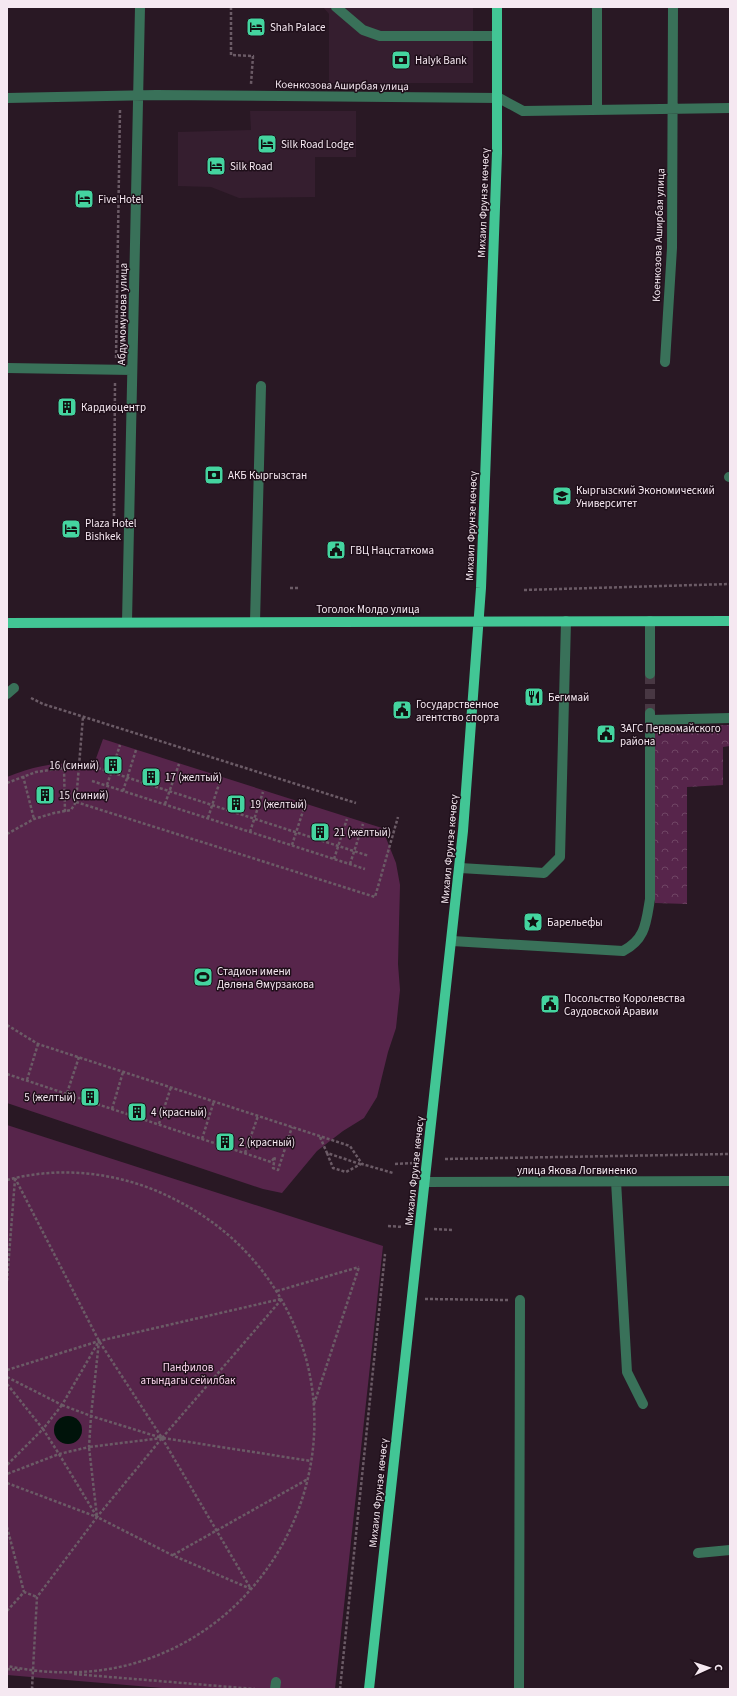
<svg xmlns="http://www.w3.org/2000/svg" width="737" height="1696" font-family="'Source Sans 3',sans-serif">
<defs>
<pattern id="forest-crowns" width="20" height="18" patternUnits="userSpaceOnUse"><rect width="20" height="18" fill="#57254b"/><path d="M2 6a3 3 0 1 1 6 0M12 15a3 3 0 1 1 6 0" fill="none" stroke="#704565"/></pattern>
</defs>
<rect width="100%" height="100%" fill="#291824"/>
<path fill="#351e2f" d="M 323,7 L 473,7 L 473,83 L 329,83 L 329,14 Z
M 250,111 L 356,111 L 356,157 L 315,157 L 315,197 L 239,198 L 211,187 L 178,186 L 178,132 L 251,130 Z"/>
<path fill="url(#forest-crowns)" d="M 730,725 L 730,746 L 723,747 L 723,785 L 687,787 L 687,904 L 655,903 L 654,726 Z"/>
<path fill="#57254b" d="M 103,739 L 382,828 L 396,863 L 400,885 L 398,964 L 400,990 L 396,1028 L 388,1052 L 377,1097 L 364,1118 L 343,1131 L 317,1151 L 282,1193 L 263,1189 L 7,1103 L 7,777 C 39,764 61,762 94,764 Z
M 7,1125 L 383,1246 L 335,1689 L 174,1689 L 7,1675 Z"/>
<path fill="#00130a" d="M54 1430a14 14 0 1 1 28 0a14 14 0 1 1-28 0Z"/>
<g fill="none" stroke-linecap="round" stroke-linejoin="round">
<path stroke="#483743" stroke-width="10" stroke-dasharray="10 5" stroke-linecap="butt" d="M 650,674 L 650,713"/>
<path stroke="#6b5b66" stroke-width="2.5" stroke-dasharray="3 2" stroke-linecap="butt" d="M 231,7 L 231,55 L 253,56 L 251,84
M 116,358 L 120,110
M 114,516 L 115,383
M 290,588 L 300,588
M 524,590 L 730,584
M 31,698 L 43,704 L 356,803
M 98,768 L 369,856
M 23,776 L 34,819
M 92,781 L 365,869
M 7,783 L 36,772 L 64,768 L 65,812
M 107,785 L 120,745
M 123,791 L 136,750
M 76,802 L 375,897 L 398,817
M 165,804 L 179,764
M 208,818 L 221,778
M 250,832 L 263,792
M 7,834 L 34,819 L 54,813 L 71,810 L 76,802 L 83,717
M 292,845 L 305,805
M 334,859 L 347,819
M 350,864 L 363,824
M 7,1025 L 38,1044 L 350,1146 L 362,1164 L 393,1173
M 7,1074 L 271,1162 L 275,1157 L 273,1168 L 278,1170 L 292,1127
M 27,1080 L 38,1044
M 67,1093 L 79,1057
M 112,1109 L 123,1072
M 159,1124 L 171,1087
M 320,1137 L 327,1153 L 360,1164
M 202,1139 L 214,1101
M 245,1153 L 258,1116
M 327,1153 L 333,1168 L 346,1172 L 361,1164
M 445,1159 L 730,1154
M 395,1164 L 413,1163
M 7,1180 C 62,1165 124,1173 174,1199 C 224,1224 263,1262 288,1312 C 360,1453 278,1629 124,1666 C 85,1675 46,1674 7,1666
M 388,1226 L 403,1227
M 434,1229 L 453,1230
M 7,1281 L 15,1179
M 277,1291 L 359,1267
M 425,1299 L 508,1300
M 7,1370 L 99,1341 L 281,1299
M 7,1377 L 62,1405 L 99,1341 L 91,1416 L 162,1438 L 89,1447 L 97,1517 L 59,1454 L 7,1474
M 7,1384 L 43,1429 L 7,1465
M 314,1404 L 359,1267
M 62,1405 L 91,1416 L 89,1447 L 59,1454 L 43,1429 Z
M 162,1438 L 281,1300
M 162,1438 L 251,1589
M 163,1438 L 311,1461
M 7,1483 L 97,1517 L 162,1438 L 99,1341 L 15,1178
M 7,1527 L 24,1592
M 173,1555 L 308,1479
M 7,1611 L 24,1592 L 37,1597
M 7,1669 L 21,1670
M 74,1674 L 255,1689
M 33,1689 L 32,1688 L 37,1597 L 97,1517 L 172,1555 L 251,1589
M 340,1689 L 385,1254"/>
<path stroke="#397159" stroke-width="10" d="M 336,7 L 363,30 L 380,36 L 497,36
M 597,7 L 597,110
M 7,98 L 156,95 L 499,98 L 523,111 L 730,108
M 665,362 L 672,248 L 673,7
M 7,368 L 132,370
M 729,477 L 730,477
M 650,621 L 650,674
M 127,622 L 140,7
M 255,622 L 261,386
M 7,694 L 14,688
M 650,720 L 730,718
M 460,868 L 544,873 L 560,857 L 566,621
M 452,941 L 623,951 C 646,939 646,922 650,899 L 650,713
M 616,1181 L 627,1372 L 643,1404
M 424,1182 L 730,1181
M 698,1553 L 730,1550
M 275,1689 L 276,1682
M 519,1689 L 520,1300"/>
<path stroke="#42c695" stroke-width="10" d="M 7,623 L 730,621
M 369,1689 L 463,831 L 481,588 L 497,153 L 497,7"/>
</g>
<defs>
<symbol id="hotel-square" viewBox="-11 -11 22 22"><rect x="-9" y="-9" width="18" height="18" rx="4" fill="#44d49f" stroke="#1f0f1a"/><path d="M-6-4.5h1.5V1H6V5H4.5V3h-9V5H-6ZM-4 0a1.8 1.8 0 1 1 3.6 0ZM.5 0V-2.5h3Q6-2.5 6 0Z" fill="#111"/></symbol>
<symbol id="bank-square" viewBox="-11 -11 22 22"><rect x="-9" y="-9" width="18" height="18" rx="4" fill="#44d49f" stroke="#1f0f1a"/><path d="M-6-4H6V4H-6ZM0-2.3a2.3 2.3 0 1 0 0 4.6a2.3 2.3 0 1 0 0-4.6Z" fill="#111"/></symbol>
<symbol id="building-square" viewBox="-11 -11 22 22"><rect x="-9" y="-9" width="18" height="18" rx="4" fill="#44d49f" stroke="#1f0f1a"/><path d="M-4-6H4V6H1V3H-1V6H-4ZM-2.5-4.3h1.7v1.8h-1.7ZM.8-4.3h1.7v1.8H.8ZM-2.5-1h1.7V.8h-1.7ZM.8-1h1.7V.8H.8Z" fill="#111"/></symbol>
<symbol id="university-square" viewBox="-11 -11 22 22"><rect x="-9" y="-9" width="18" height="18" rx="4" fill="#44d49f" stroke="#1f0f1a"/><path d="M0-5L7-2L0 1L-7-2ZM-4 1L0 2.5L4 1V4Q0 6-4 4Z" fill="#111"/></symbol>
<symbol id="civic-square" viewBox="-11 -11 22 22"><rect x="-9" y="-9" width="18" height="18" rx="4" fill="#44d49f" stroke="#1f0f1a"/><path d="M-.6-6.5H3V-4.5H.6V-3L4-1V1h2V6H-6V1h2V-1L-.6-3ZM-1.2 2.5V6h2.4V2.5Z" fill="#111"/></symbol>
<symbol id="restaurant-square" viewBox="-11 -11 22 22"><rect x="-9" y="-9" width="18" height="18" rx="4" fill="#44d49f" stroke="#1f0f1a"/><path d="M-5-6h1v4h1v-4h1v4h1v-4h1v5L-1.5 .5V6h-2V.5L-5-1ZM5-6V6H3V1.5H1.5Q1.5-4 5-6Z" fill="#111"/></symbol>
<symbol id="sight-square" viewBox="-11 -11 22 22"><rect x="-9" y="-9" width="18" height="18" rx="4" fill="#44d49f" stroke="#1f0f1a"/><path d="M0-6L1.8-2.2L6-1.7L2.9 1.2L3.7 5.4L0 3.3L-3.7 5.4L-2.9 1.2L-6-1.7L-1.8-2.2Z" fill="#111"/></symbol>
<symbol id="stadium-square" viewBox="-11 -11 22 22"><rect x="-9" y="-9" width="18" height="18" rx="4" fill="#44d49f" stroke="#1f0f1a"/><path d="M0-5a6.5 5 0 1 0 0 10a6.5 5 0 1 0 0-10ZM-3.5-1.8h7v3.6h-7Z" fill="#111"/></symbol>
</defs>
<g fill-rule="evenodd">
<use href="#hotel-square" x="245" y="16" width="22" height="22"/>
<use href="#bank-square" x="390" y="49" width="22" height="22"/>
<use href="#hotel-square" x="256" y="133" width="22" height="22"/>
<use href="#hotel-square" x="205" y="155" width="22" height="22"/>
<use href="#hotel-square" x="73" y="188" width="22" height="22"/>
<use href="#building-square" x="56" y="396" width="22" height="22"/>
<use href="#bank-square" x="203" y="464" width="22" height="22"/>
<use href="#university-square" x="551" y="485" width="22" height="22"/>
<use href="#hotel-square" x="60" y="518" width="22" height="22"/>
<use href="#civic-square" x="325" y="539" width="22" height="22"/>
<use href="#restaurant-square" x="523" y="686" width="22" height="22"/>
<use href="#civic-square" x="391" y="699" width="22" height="22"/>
<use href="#civic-square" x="595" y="723" width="22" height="22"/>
<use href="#building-square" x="102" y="754" width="22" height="22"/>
<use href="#building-square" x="140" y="766" width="22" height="22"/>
<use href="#building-square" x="34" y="784" width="22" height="22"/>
<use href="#building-square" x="225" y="793" width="22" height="22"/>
<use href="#building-square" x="309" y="821" width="22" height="22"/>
<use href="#sight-square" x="522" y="911" width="22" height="22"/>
<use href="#stadium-square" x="192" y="966" width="22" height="22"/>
<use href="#civic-square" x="539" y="993" width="22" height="22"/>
<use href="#building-square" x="79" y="1086" width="22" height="22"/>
<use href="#building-square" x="126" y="1101" width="22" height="22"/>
<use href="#building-square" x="214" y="1131" width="22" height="22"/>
</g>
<g text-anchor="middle" stroke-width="3" stroke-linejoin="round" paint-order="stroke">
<g font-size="11" fill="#f5e8f1" stroke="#1f0f1a" text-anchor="start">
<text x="270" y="31">Shah Palace</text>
<text x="415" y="64">Halyk Bank</text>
<text x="281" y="148">Silk Road Lodge</text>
<text x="230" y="170">Silk Road</text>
<text x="98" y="203">Five Hotel</text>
<text x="81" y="411">Кардиоцентр</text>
<text x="228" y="479">АКБ Кыргызстан</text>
<text x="576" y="494">Кыргызский Экономический<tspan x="576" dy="13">Университет</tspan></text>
<text x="85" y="527">Plaza Hotel<tspan x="85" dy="13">Bishkek</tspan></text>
<text x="350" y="554">ГВЦ Нацстаткома</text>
<text x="548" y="701">Бегимай</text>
<text x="416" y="708">Государственное<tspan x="416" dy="13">агентство спорта</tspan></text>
<text x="620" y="732">ЗАГС Первомайского<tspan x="620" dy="13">района</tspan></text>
<text x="99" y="769" text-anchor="end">16 (синий)</text>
<text x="165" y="781">17 (желтый)</text>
<text x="59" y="799">15 (синий)</text>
<text x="250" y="808">19 (желтый)</text>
<text x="334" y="836">21 (желтый)</text>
<text x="547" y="926">Барельефы</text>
<text x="217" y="975">Стадион имени<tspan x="217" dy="13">Дөлөна Өмүрзакова</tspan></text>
<text x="564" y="1002">Посольство Королевства<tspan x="564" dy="13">Саудовской Аравии</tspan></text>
<text x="76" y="1101" text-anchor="end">5 (желтый)</text>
<text x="151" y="1116">4 (красный)</text>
<text x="239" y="1146">2 (красный)</text>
</g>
<g font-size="11" fill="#f5e8f1" stroke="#1f0f1a">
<text transform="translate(342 85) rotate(1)" y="4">Коенкозова Аширбая улица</text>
<text transform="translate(483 203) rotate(-88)" y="4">Михаил Фрунзе көчөсү</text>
<text transform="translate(658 235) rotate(-88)" y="4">Коенкозова Аширбая улица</text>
<text transform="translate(122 314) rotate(-89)" y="4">Абдумомунова улица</text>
<text transform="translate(471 526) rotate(-88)" y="4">Михаил Фрунзе көчөсү</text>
<text x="368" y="613">Тоголок Молдо улица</text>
<text transform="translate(449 849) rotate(-85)" y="4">Михаил Фрунзе көчөсү</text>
<text x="577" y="1174">улица Якова Логвиненко</text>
<text transform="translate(414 1171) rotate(-84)" y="4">Михаил Фрунзе көчөсү</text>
<text transform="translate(378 1493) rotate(-84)" y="4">Михаил Фрунзе көчөсү</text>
</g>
<g font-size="11" fill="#f9d5ed" stroke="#1f0f1a">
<text x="188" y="1371">Панфилов<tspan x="188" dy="13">атындагы сейилбак</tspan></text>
</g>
</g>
<rect width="737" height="1696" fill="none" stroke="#f5e8f1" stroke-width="16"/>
<g transform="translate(709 1668) rotate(87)" stroke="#1f0f1a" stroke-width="3" paint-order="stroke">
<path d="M0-3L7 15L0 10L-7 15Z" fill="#f5e8f1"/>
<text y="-6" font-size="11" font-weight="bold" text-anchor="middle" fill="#f5e8f1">С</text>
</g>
</svg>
